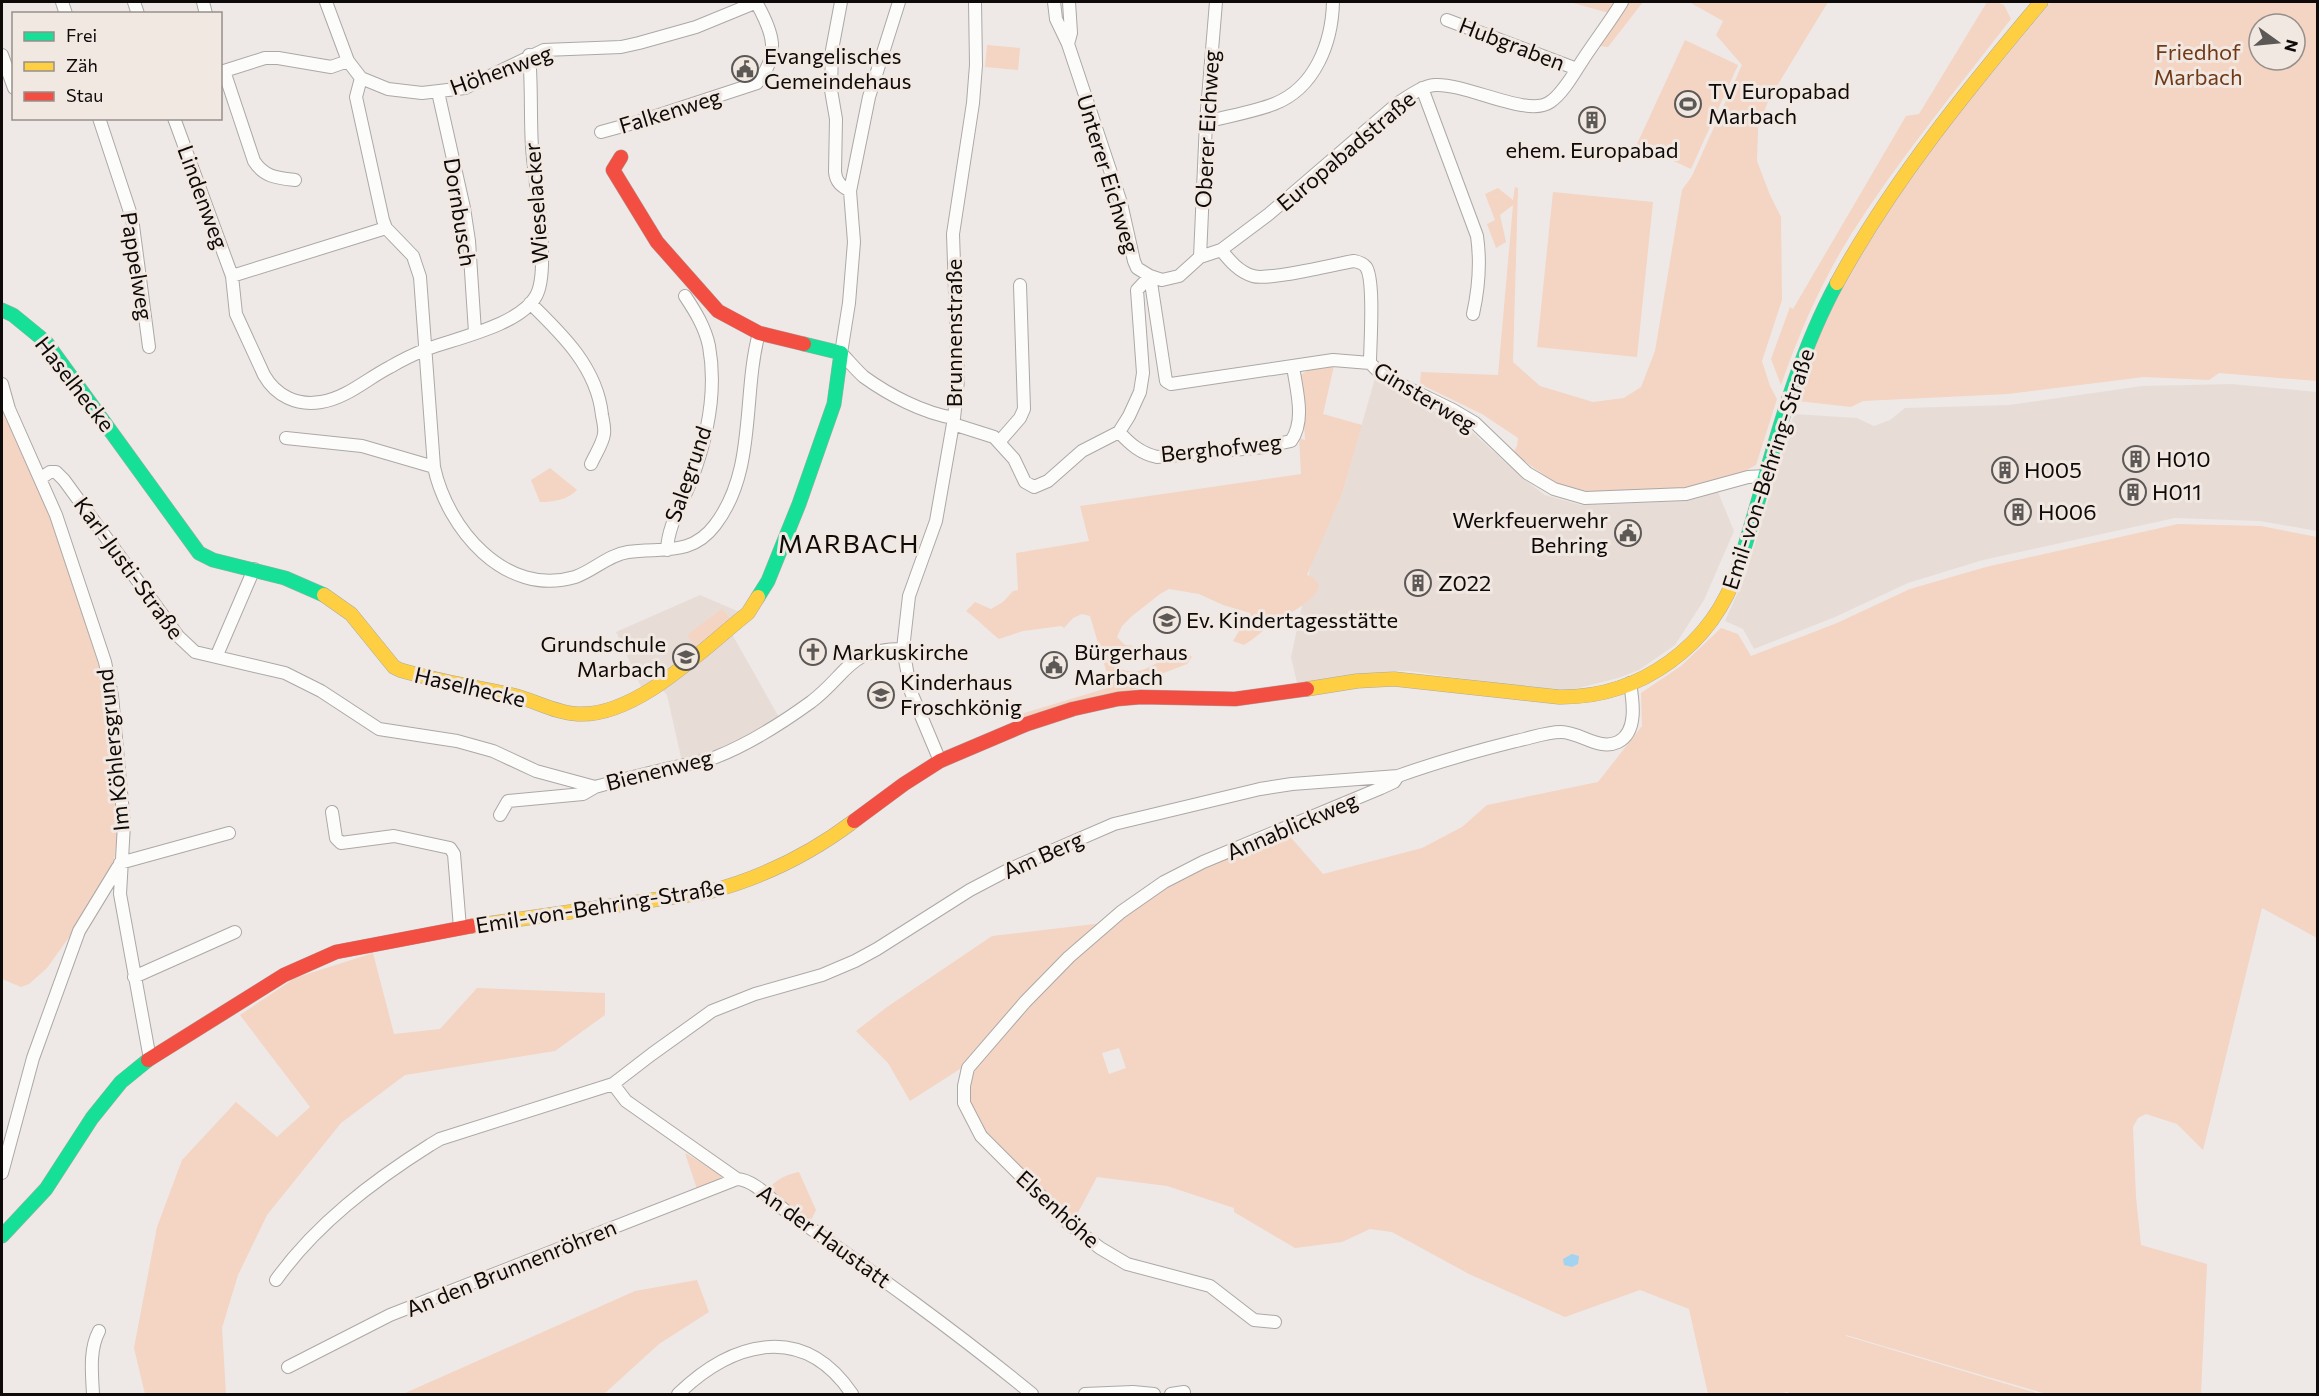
<svg xmlns="http://www.w3.org/2000/svg" width="2319" height="1396" font-family="Commissioner,sans-serif">
<rect width="100%" height="100%" fill="#eee9e6"/>
<path fill="#e8dcd6" d="M 1375,378 L 1472,432 L 1525,480 L 1545,495 L 1581,505 L 1687,501 L 1718,492 L 1734,531 L 1704,600 L 1675,645 L 1639,670 L 1618,678 L 1571,690 L 1516,686 L 1409,671 L 1394,671 L 1297,683 L 1291,657 L 1311,564 L 1342,494 Z
M 2232,384 L 2317,392 L 2317,531 L 2260,521 L 2175,518 L 1983,560 L 1908,583 L 1835,617 L 1754,649 L 1743,629 L 1725,621 L 1746,574 L 1794,414 L 1857,418 L 1874,426 L 1890,420 L 1905,408 L 2009,405 L 2142,386 Z
M 700,595 L 742,613 L 728,627 L 780,719 L 734,745 L 682,762 L 667,695 L 656,682 L 643,691 L 616,632 Z"/>
<path fill="#f4d4c2" fill-rule="evenodd" d="M 1570,2 L 1643,2 L 1608,47 L 1599,46 L 1619,16 Z
M 1689,2 L 1828,2 L 1769,99 L 1758,128 L 1757,161 L 1770,195 L 1781,217 L 1782,300 L 1762,361 L 1770,386 L 1777,399 L 1756,465 L 1743,472 L 1687,491 L 1587,491 L 1557,484 L 1513,453 L 1517,446 L 1518,438 L 1482,414 L 1420,384 L 1421,372 L 1498,375 L 1513,205 L 1500,215 L 1506,242 L 1496,248 L 1487,224 L 1495,220 L 1485,194 L 1498,188 L 1513,200 L 1515,187 L 1518,188 L 1513,362 L 1540,386 L 1593,402 L 1624,398 L 1641,387 L 1655,351 L 1682,190 L 1692,176 L 1742,65 L 1716,35 L 1723,21 Z
M 1987,2 L 1996,2 L 2004,5 L 2011,19 C 1956,90 1898,160 1850,236 C 1821,283 1799,333 1781,385 L 1771,359 L 1790,307 L 1793,309 L 1906,116 L 1919,114 Z
M 2051,2 L 2317,2 L 2317,381 L 2219,373 L 2209,380 L 2144,377 L 2008,394 L 1863,401 L 1851,407 L 1798,401 L 1803,377 L 1845,273 L 1924,155 ZM 2259,24 L 2295,24 L 2295,60 L 2259,60 Z
M 1685,40 L 1738,65 L 1691,169 L 1637,144 Z
M 987,45 L 1020,48 L 1018,70 L 985,67 Z
M 1553,192 L 1653,202 L 1637,357 L 1537,347 Z
M 1334,366 L 1323,414 L 1362,425 L 1342,494 L 1307,575 C 1343,589 1283,616 1271,625 C 1262,631 1254,639 1244,645 L 1233,641 L 1242,626 L 1252,621 L 1250,613 L 1223,605 L 1199,594 L 1169,589 L 1160,594 L 1132,616 L 1122,626 L 1117,637 L 1125,645 L 1133,646 L 1126,657 L 1119,662 L 1121,669 C 1142,677 1151,664 1169,657 C 1175,655 1182,655 1188,654 L 1192,657 L 1187,664 L 1161,674 L 1143,687 L 1014,719 L 1010,705 L 1018,703 L 1019,711 L 1024,713 L 1111,687 L 1090,616 L 1082,614 L 1073,618 L 1064,628 L 1061,626 L 1023,631 L 999,639 C 987,630 979,620 966,611 L 975,602 L 991,609 L 1003,602 L 1013,591 L 1018,590 L 1016,553 L 1089,541 L 1080,506 L 1301,474 L 1299,438 L 1305,440 L 1301,375 L 1308,370 Z
M 2,404 L 51,515 L 102,676 L 119,823 L 114,861 L 106,880 L 79,919 L 72,933 L 47,968 L 29,984 L 21,987 L 2,979 Z
M 550,468 L 577,490 C 567,500 554,502 540,502 L 531,480 Z
M 2178,524 L 2261,526 L 2317,537 L 2317,938 L 2262,908 L 2203,1150 L 2177,1124 L 2146,1114 L 2138,1118 L 2133,1127 L 2136,1197 L 2141,1245 L 2207,1264 L 2201,1394 L 2046,1394 L 1846,1335 L 1846,1336 L 2040,1394 L 1791,1394 L 1787,1392 L 1777,1394 L 1708,1394 L 1689,1309 L 1640,1290 L 1565,1317 L 1469,1274 L 1392,1232 L 1370,1229 L 1342,1242 L 1295,1248 L 1234,1212 L 1234,1208 L 1167,1186 L 1097,1177 L 1073,1222 L 984,1134 L 967,1101 L 969,1072 L 960,1069 L 910,1101 L 888,1063 L 856,1031 L 887,1007 L 992,936 L 1103,923 L 1166,885 L 1204,866 L 1286,832 L 1323,874 L 1422,848 L 1462,827 L 1487,805 L 1598,782 L 1642,726 L 1641,693 L 1681,666 L 1721,628 L 1738,634 L 1751,656 L 1837,623 L 1910,589 L 1986,567 ZM 1119,1048 L 1126,1068 L 1109,1074 L 1102,1053 Z
M 722,609 L 731,620 L 695,646 L 687,635 Z
M 373,953 L 394,1034 L 440,1029 L 477,988 L 605,993 L 605,1015 L 555,1051 L 405,1075 L 341,1123 L 267,1215 L 238,1275 L 222,1328 L 226,1394 L 145,1394 L 134,1348 L 157,1227 L 182,1160 L 236,1102 L 277,1137 L 310,1107 L 240,1015 L 295,978 Z
M 685,1153 L 719,1173 L 721,1175 L 722,1180 L 697,1189 Z
M 799,1172 L 816,1210 L 811,1220 L 768,1191 C 773,1180 788,1174 799,1172 Z
M 697,1280 L 709,1312 L 659,1344 L 604,1394 L 403,1394 L 635,1291 Z"/>
<path fill="#a2d3f0" d="M 1572,1254 L 1579,1256 L 1578,1264 L 1572,1267 L 1564,1265 L 1563,1259 Z"/>
<g fill="none" stroke-linecap="round" stroke-linejoin="round">
<defs>
<path id="street" d="M 62,2 L 66,14
M 134,2 L 138,14
M 203,2 L 206,14
M 326,2 L 348,61 L 361,78 L 388,89 L 422,93 L 465,88 L 544,50 L 621,47 L 639,43 L 696,27 L 757,2
M 841,2 L 832,50 L 831,90 L 836,119 L 835,172 C 836,182 841,186 850,191
M 899,2 L 869,97 L 850,191 L 854,242 L 849,303 L 841,353 C 848,360 856,370 864,377 C 889,395 923,413 954,418
M 1054,2 L 1056,19 L 1068,44 L 1121,203 L 1134,261 L 1137,268 L 1150,276 L 1162,280 L 1179,276 L 1200,257 L 1221,250 L 1269,214 L 1398,103 C 1409,96 1422,86 1435,85 C 1466,83 1528,118 1550,102 C 1564,93 1577,68 1586,55 C 1598,37 1611,20 1622,2
M 1447,20 L 1577,69
M 1068,44 L 1071,33 L 1069,2
M 2,55 L 14,88
M 361,78 L 356,97 L 383,220 L 386,228 L 413,256 L 420,277 L 434,467 C 447,528 505,598 575,577 C 593,571 608,555 628,552 C 661,547 691,557 715,525 C 757,470 742,396 759,333
M 1422,88 L 1477,236 C 1481,264 1479,287 1473,314
M 438,92 L 464,208 L 469,241 L 475,332
M 99,118 L 132,218 L 149,347
M 174,118 L 232,276 L 236,314 L 264,375 C 276,396 297,406 321,402 C 347,398 368,378 390,367 C 402,360 414,354 427,349 C 457,338 520,325 536,296 C 551,270 534,180 532,147 C 530,116 532,86 529,55
M 1206,122 C 1228,116 1253,112 1274,104 C 1315,88 1332,43 1333,2
M 601,132 L 641,121 L 757,83 C 781,54 773,32 756,2
M 295,180 C 277,178 264,177 254,161 L 224,71 L 265,58 L 278,58 L 331,67 L 348,61
M 1221,250 C 1230,261 1239,272 1253,276 C 1268,281 1335,264 1354,261 C 1359,262 1363,263 1366,267 C 1375,280 1370,345 1370,363
M 1200,257 L 1206,122 L 1216,2
M 232,276 L 386,228
M 1150,276 L 1166,381 L 1171,384 L 1333,360 L 1370,363 L 1383,376 L 1453,410 L 1475,423 L 1527,473 L 1554,489 L 1585,498 L 1686,494 L 1748,477 L 1766,476
M 530,303 C 563,335 597,368 602,415 C 603,421 605,428 604,434 C 603,443 595,455 591,464
M 2,384 L 9,409 L 56,515 L 105,662 L 112,696 L 124,824 L 120,894 L 150,1059
M 953,424 L 994,437 L 1014,459 L 1025,482 L 1034,487 L 1048,481 L 1082,451 L 1119,432 L 1129,416 L 1140,392 L 1143,373 L 1137,290 L 1150,276
M 1119,432 C 1130,444 1140,453 1157,457 L 1264,447 L 1291,441 C 1306,420 1296,389 1293,366
M 286,438 L 362,446 L 434,467
M 999,442 L 1020,418 L 1024,409 L 1020,285
M 41,478 L 50,472 L 56,472 L 64,480 L 178,636 L 195,652 L 285,673 L 321,691 L 379,729 L 457,741 L 493,751 L 536,771 L 595,787
M 667,550 C 668,525 682,504 691,481 C 707,439 717,390 709,346 C 705,327 695,311 685,296
M 217,655 L 254,569
M 940,761 L 911,692 L 903,649 L 909,596 L 936,521 L 954,418 L 958,380 L 953,234 L 973,103 L 976,65 L 975,2
M 332,812 L 336,838 L 341,843 L 394,836 L 450,848 L 454,854 L 460,928
M 500,815 L 508,801 L 583,794 L 595,787 C 621,780 648,773 675,767 C 688,764 703,762 716,757 C 749,744 782,723 811,702 C 849,673 847,649 903,649
M 120,863 L 229,833
M 134,977 L 235,932
M 613,1084 L 626,1101 L 737,1179 C 755,1180 772,1201 786,1211 C 870,1270 953,1329 1032,1394
M 2,1173 L 33,1058 L 79,931 L 118,867
M 276,1280 C 316,1224 373,1181 430,1145 L 440,1139 L 613,1084 L 652,1054 L 712,1011 L 755,994 L 822,975 L 855,961 L 877,949 L 970,890 L 1010,869 L 1114,824 L 1260,789 L 1292,784 L 1398,776
M 1275,1322 L 1254,1320 L 1210,1286 L 1127,1264 L 1100,1248 L 1068,1223 L 981,1136 L 964,1103 L 964,1086 L 968,1068 L 1025,1002 L 1069,957 L 1121,912 L 1164,882 L 1203,862 L 1381,788 L 1394,782 L 1398,776 C 1437,762 1476,751 1516,741 C 1531,738 1546,732 1561,732 C 1580,732 1599,751 1618,742 C 1638,732 1633,701 1630,683
M 288,1367 L 390,1315 L 737,1179
M 93,1394 C 92,1373 89,1350 99,1331
M 678,1394 C 733,1341 803,1322 852,1394
M 1085,1394 L 1133,1392 L 1154,1394
M 1171,1394 L 1184,1392"/>
<path id="fast" d="M 2,310 L 13,315 L 46,342 L 199,553 L 213,560 L 285,578 L 324,595
M 1738,568 C 1769,472 1789,371 1837,283
M 758,597 L 768,581 L 799,504 L 834,404 L 841,353 L 804,344
M 2,1236 L 46,1189 L 92,1118 L 121,1082 L 148,1060"/>
<path id="slow" d="M 1837,283 C 1892,182 1967,90 2041,2
M 324,595 L 351,614 L 394,667 L 400,670 C 437,681 474,687 512,695 C 534,700 555,713 578,714 C 637,717 704,648 748,613 L 758,597
M 1307,689 L 1357,681 L 1394,679 L 1559,697 C 1641,698 1713,645 1738,568
M 472,926 L 708,892 C 762,878 809,855 854,821"/>
<path id="jam" d="M 621,157 L 613,170 L 657,242 L 718,311 L 759,333 L 804,344
M 854,821 L 904,784 L 940,761 L 1027,724 L 1073,709 L 1118,699 L 1141,697 L 1235,699 L 1307,689
M 148,1060 L 284,975 L 336,952 L 472,926"/>
</defs>
<use href="#street" stroke="#aca8a6" stroke-width="14"/>
<use href="#fast" stroke="#aca8a6" stroke-width="15"/>
<use href="#slow" stroke="#aca8a6" stroke-width="15"/>
<use href="#jam" stroke="#aca8a6" stroke-width="15"/>
<use href="#street" stroke="#fcfcfb" stroke-width="12"/>
<use href="#fast" stroke="#16e098" stroke-width="14"/>
<use href="#slow" stroke="#ffcf43" stroke-width="14"/>
<use href="#jam" stroke="#f24e42" stroke-width="14"/>
</g>
<defs>
<symbol id="civic-ring" viewBox="-11 -11 22 22"><circle r="9.5" fill="#f2e8e2" stroke="#5c5856" stroke-width="1.5"/><path d="M-.6-6.5H3V-4.5H.6V-3L4-1V1h2V6H-6V1h2V-1L-.6-3ZM-1.2 2.5V6h2.4V2.5Z" fill="#5c5856"/></symbol>
<symbol id="stadium-ring" viewBox="-11 -11 22 22"><circle r="9.5" fill="#f2e8e2" stroke="#5c5856" stroke-width="1.5"/><path d="M0-5a6.5 5 0 1 0 0 10a6.5 5 0 1 0 0-10ZM-3.5-1.8h7v3.6h-7Z" fill="#5c5856"/></symbol>
<symbol id="building-ring" viewBox="-11 -11 22 22"><circle r="9.5" fill="#f2e8e2" stroke="#5c5856" stroke-width="1.5"/><path d="M-4-6H4V6H1V3H-1V6H-4ZM-2.5-4.3h1.7v1.8h-1.7ZM.8-4.3h1.7v1.8H.8ZM-2.5-1h1.7V.8h-1.7ZM.8-1h1.7V.8H.8Z" fill="#5c5856"/></symbol>
<symbol id="school-ring" viewBox="-11 -11 22 22"><circle r="9.5" fill="#f2e8e2" stroke="#5c5856" stroke-width="1.5"/><path d="M0-5L7-2L0 1L-7-2ZM-4 1L0 2.5L4 1V4Q0 6-4 4Z" fill="#5c5856"/></symbol>
<symbol id="church-ring" viewBox="-11 -11 22 22"><circle r="9.5" fill="#f2e8e2" stroke="#5c5856" stroke-width="1.5"/><path d="M-1.2-6h2.4v3.5h3.3v2.4h-3.3V6h-2.4V-.1h-3.3v-2.4h3.3Z" fill="#5c5856"/></symbol>
</defs>
<g fill-rule="evenodd">
<use href="#civic-ring" x="730" y="54" width="30" height="30"/>
<use href="#stadium-ring" x="1673" y="89" width="30" height="30"/>
<use href="#building-ring" x="1577" y="105" width="30" height="30"/>
<use href="#building-ring" x="2121" y="444" width="30" height="30"/>
<use href="#building-ring" x="1990" y="455" width="30" height="30"/>
<use href="#building-ring" x="2118" y="477" width="30" height="30"/>
<use href="#building-ring" x="2003" y="497" width="30" height="30"/>
<use href="#civic-ring" x="1613" y="518" width="30" height="30"/>
<use href="#building-ring" x="1403" y="568" width="30" height="30"/>
<use href="#school-ring" x="1152" y="605" width="30" height="30"/>
<use href="#church-ring" x="798" y="637" width="30" height="30"/>
<use href="#school-ring" x="671" y="642" width="30" height="30"/>
<use href="#civic-ring" x="1039" y="650" width="30" height="30"/>
<use href="#school-ring" x="866" y="680" width="30" height="30"/>
</g>
<g text-anchor="middle" stroke-width="6" stroke-linejoin="round" paint-order="stroke">
<g font-size="22" fill="#0e0a09" stroke="#f2e8e2">
<text transform="translate(1512 44) rotate(21)" y="8">Hubgraben</text>
<text transform="translate(501 70) rotate(-20)" y="8">Höhenweg</text>
<text transform="translate(670 111) rotate(-17)" y="8">Falkenweg</text>
<text transform="translate(1207 129) rotate(-87)" y="8">Oberer Eichweg</text>
<text transform="translate(1346 151) rotate(-40)" y="8">Europabadstraße</text>
<text transform="translate(1108 174) rotate(73)" y="8">Unterer Eichweg</text>
<text transform="translate(203 197) rotate(70)" y="8">Lindenweg</text>
<text transform="translate(536 203) rotate(-94)" y="8">Wieselacker</text>
<text transform="translate(460 212) rotate(81)" y="8">Dornbusch</text>
<text transform="translate(137 266) rotate(81)" y="8">Pappelweg</text>
<text transform="translate(954 333) rotate(-90)" y="8">Brunnenstraße</text>
<text transform="translate(75 384) rotate(52)" y="8">Haselhecke</text>
<text transform="translate(1425 397) rotate(31)" y="8">Ginsterweg</text>
<text transform="translate(1221 448) rotate(-6)" y="8">Berghofweg</text>
<text transform="translate(1768 469) rotate(-72)" y="8">Emil-von-Behring-Straße</text>
<text transform="translate(688 474) rotate(-71)" y="8">Salegrund</text>
<text transform="translate(129 568) rotate(54)" y="8">Karl-Justi-Straße</text>
<text transform="translate(470 687) rotate(13)" y="8">Haselhecke</text>
<text transform="translate(113 750) rotate(-96)" y="8">Im Köhlersgrund</text>
<text transform="translate(659 770) rotate(-14)" y="8">Bienenweg</text>
<text transform="translate(1292 826) rotate(-23)" y="8">Annablickweg</text>
<text transform="translate(1043 855) rotate(-24)" y="8">Am Berg</text>
<text transform="translate(600 906) rotate(-9)" y="8">Emil-von-Behring-Straße</text>
<text transform="translate(1058 1209) rotate(42)" y="8">Elsenhöhe</text>
<text transform="translate(824 1236) rotate(36)" y="8">An der Haustatt</text>
<text transform="translate(511 1268) rotate(-22)" y="8">An den Brunnenröhren</text>
</g>
<g font-size="22" fill="#703a18" stroke="#f2e8e2">
<text x="2198" y="60">Friedhof<tspan x="2198" dy="25">Marbach</tspan></text>
</g>
<g font-size="22" fill="#0e0a09" stroke="#f2e8e2" text-anchor="start">
<text x="764" y="64">Evangelisches<tspan x="764" dy="25">Gemeindehaus</tspan></text>
<text x="1708" y="99">TV Europabad<tspan x="1708" dy="25">Marbach</tspan></text>
<text x="1592" y="158" text-anchor="middle">ehem. Europabad</text>
<text x="2156" y="467">H010</text>
<text x="2024" y="478">H005</text>
<text x="2152" y="500">H011</text>
<text x="2038" y="520">H006</text>
<text x="1608" y="528" text-anchor="end">Werkfeuerwehr<tspan x="1608" dy="25">Behring</tspan></text>
<text x="1438" y="591">Z022</text>
<text x="1186" y="628">Ev. Kindertagesstätte</text>
<text x="666" y="652" text-anchor="end">Grundschule<tspan x="666" dy="25">Marbach</tspan></text>
<text x="832" y="660">Markuskirche</text>
<text x="1074" y="660">Bürgerhaus<tspan x="1074" dy="25">Marbach</tspan></text>
<text x="900" y="690">Kinderhaus<tspan x="900" dy="25">Froschkönig</tspan></text>
</g>
<g font-size="26" letter-spacing="1.5" fill="#0e0a09" stroke="#f2e8e2">
<text x="849" y="553">MARBACH</text>
</g>
</g>
<rect width="2319" height="1396" fill="none" stroke="#0e0a09" stroke-width="6"/>
<rect x="12" y="12" width="210" height="108" fill="#f2e8e2" stroke="#978f8b" stroke-width="1.5"/>
<rect x="24" y="32" width="30" height="9" fill="#16e098" stroke="#978f8b" stroke-width="1.5"/>
<text x="66" y="42" font-size="18" fill="#0e0a09">Frei</text>
<rect x="24" y="62" width="30" height="9" fill="#ffcf43" stroke="#978f8b" stroke-width="1.5"/>
<text x="66" y="72" font-size="18" fill="#0e0a09">Zäh</text>
<rect x="24" y="92" width="30" height="9" fill="#f24e42" stroke="#978f8b" stroke-width="1.5"/>
<text x="66" y="102" font-size="18" fill="#0e0a09">Stau</text>
<g transform="translate(2277 42) rotate(105)"><circle r="28" fill="#f2e8e2" stroke="#978f8b" stroke-width="1.5"/>
<path d="M0-4.5L10 22L0 15L-10 22Z" fill="#5c5856"/>
<text y="-9" font-size="16" font-weight="bold" text-anchor="middle" fill="#0e0a09">N</text>
</g>
</svg>
